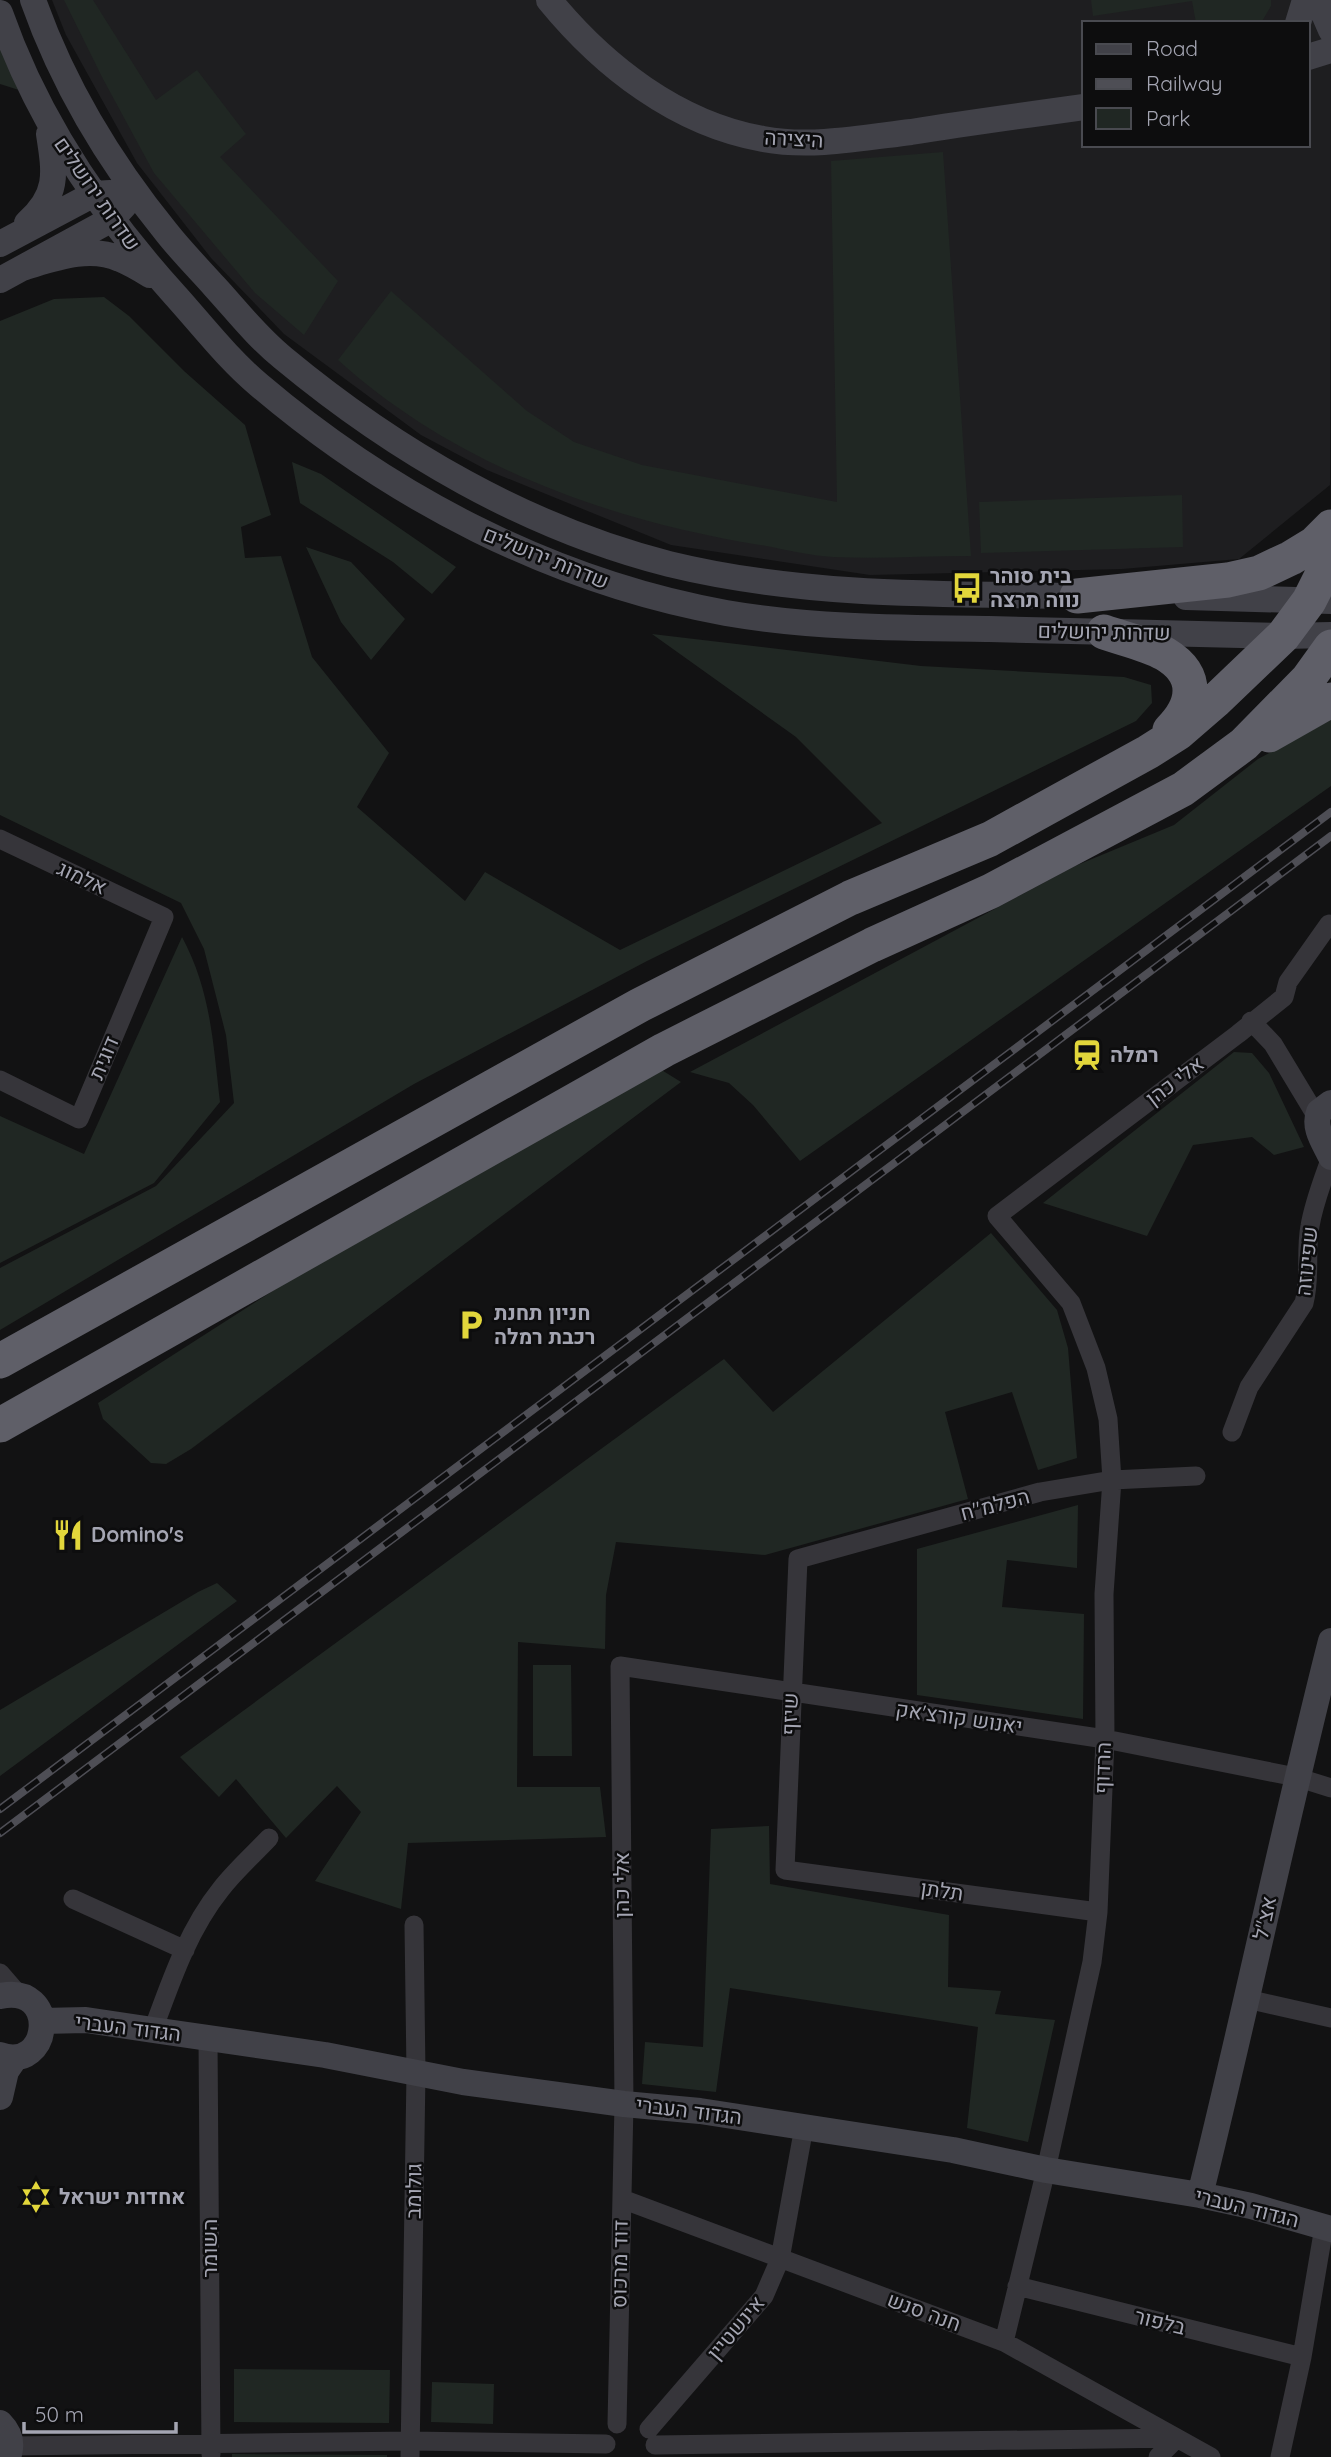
<svg xmlns="http://www.w3.org/2000/svg" width="1331" height="2457" font-family="Quicksand,Heebo,sans-serif">
<rect width="100%" height="100%" fill="#121213"/>
<path fill="#1e1e20" fill-rule="evenodd" d="M 52,0 L 1331,0 L 1330,485 L 1239,559 L 1122,569 L 870,575 L 671,545 L 487,470 L 421,435 L 284,334 L 211,258 L 137,163 L 66,35 ZM 1084,23 L 1308,23 L 1308,145 L 1084,145 Z"/>
<path fill="#202723" d="M 64,0 L 93,0 L 156,100 L 197,70 L 246,134 L 220,157 L 338,281 L 304,335 L 255,293 L 154,173 L 103,79 Z
M 1091,0 L 1271,0 L 1271,6 L 1261,23 L 1196,23 L 1192,1 L 1093,16 Z
M 0,43 L 19,90 L 0,84 Z
M 943,152 L 971,556 C 925,556 879,559 833,557 C 809,556 784,549 760,545 C 607,520 454,465 338,360 L 391,291 L 527,411 L 574,442 L 642,465 L 837,502 L 831,161 Z
M 104,297 L 129,316 L 184,371 L 245,425 L 271,515 L 241,527 L 245,558 L 281,556 L 312,657 L 389,753 L 357,807 L 465,901 L 485,872 L 620,950 L 882,823 L 796,737 L 652,634 L 921,666 L 1124,677 L 1151,685 L 1152,703 L 1136,721 L 647,961 L 414,1084 L 0,1330 L 0,1268 L 156,1186 L 234,1103 L 226,1035 L 204,949 L 181,903 L 0,815 L 0,321 L 54,299 Z
M 292,462 L 321,474 L 456,567 L 432,594 L 393,562 L 300,503 Z
M 1182,495 L 1183,547 L 981,553 L 979,502 Z
M 306,547 L 351,562 L 405,619 L 371,660 L 341,622 Z
M 1331,720 L 1331,786 L 800,1161 L 753,1105 L 729,1083 L 690,1072 L 1075,866 L 1174,825 L 1258,759 Z
M 182,937 C 211,991 213,1043 220,1102 L 154,1183 L 0,1263 L 0,1116 L 84,1154 Z
M 1234,1052 L 1252,1053 L 1269,1073 L 1304,1147 L 1274,1155 L 1252,1137 L 1193,1145 L 1147,1236 L 1043,1203 Z
M 660,1069 L 681,1082 L 191,1449 L 166,1464 L 151,1463 L 103,1419 L 98,1403 L 307,1269 Z
M 991,1233 L 1057,1310 L 1068,1348 L 1077,1458 L 1038,1470 L 1012,1392 L 945,1412 L 968,1499 L 765,1555 L 616,1542 L 606,1595 L 605,1649 L 518,1642 L 517,1787 L 600,1787 L 606,1837 L 408,1843 L 401,1909 L 315,1881 L 361,1812 L 337,1786 L 286,1838 L 236,1779 L 219,1797 L 180,1757 L 724,1359 L 773,1412 Z
M 1078,1505 L 1077,1568 L 1007,1560 L 1002,1607 L 1084,1614 L 1083,1719 L 917,1695 L 917,1549 Z
M 217,1583 L 237,1601 L 0,1776 L 0,1710 L 198,1592 Z
M 533,1665 L 571,1665 L 572,1756 L 533,1756 Z
M 769,1826 L 770,1884 L 949,1915 L 948,1987 L 1001,1991 L 995,2014 L 1055,2020 L 1028,2142 L 967,2128 L 978,2027 L 730,1988 L 716,2092 L 642,2084 L 645,2042 L 703,2047 L 711,1829 Z
M 234,2369 L 390,2370 L 389,2423 L 234,2422 Z
M 432,2382 L 494,2384 L 493,2424 L 431,2422 Z
M 232,2454 L 387,2455 L 387,2457 L 232,2457 Z"/>
<g fill="none" stroke-linecap="round" stroke-linejoin="round">
<path stroke="#36353a" stroke-width="19" d="M 0,839 L 164,917 L 79,1119 L 0,1080
M 1251,1021 L 1273,1044 L 1317,1117
M 1232,1432 L 1249,1387 L 1304,1303 C 1311,1277 1305,1252 1310,1226 C 1314,1202 1323,1180 1331,1157
M 73,1899 L 185,1950
M 1098,1912 L 785,1870 L 798,1559 L 1040,1492 L 1112,1480 L 1196,1476
M 0,1973 L 19,1995
M 1247,1999 L 1331,2018
M 153,2030 C 171,1981 188,1930 221,1889 C 235,1871 253,1855 269,1838
M 208,2039 L 211,2454
M 622,2199 L 1004,2342 L 1211,2457
M 1017,2286 L 1302,2357
M 1004,2342 L 1046,2170 L 1092,1962 L 1098,1912 L 1105,1739 L 1104,1594 L 1112,1480 L 1108,1419 L 1096,1368 L 1071,1303 L 997,1216 L 1238,1034 L 1284,997 L 1288,982 L 1329,924
M 617,2424 L 624,2104 L 620,1666 L 1105,1739 L 1296,1777 L 1331,1788
M 649,2429 L 764,2296 L 780,2259 L 804,2127
M 655,2445 L 1176,2438
M 11,2446 L 410,2441 L 606,2444
M 410,2457 L 416,2073 L 414,1925
M 1158,2457 L 1177,2438
M 1280,2457 L 1302,2357 L 1324,2227"/>
<path stroke="#414148" stroke-width="26" d="M 33,0 C 63,85 110,163 167,233 C 182,252 199,269 215,287 C 237,311 257,337 283,358 C 395,451 527,528 669,564 C 808,598 953,594 1095,596
M 549,0 C 603,66 677,124 763,139 C 811,148 862,138 911,132 C 968,123 1026,115 1084,107
M 1318,0 L 1331,30
M 0,13 C 37,119 99,211 174,294 C 202,325 227,358 259,385 C 392,498 554,582 726,613 C 813,628 901,628 989,629 C 1087,631 1185,634 1283,636 L 1331,635
M 1298,23 L 1305,0
M 1308,57 L 1331,50
M 27,223 C 59,195 55,173 49,134
M 0,244 L 94,194 L 110,193
M 22,268 C 53,259 88,245 120,259 C 130,263 140,269 150,275
M 0,280 L 112,219 L 124,206
M 1186,597 L 1331,601
M 1331,1103 L 1319,1112 C 1313,1128 1324,1142 1331,1157
M 0,1996 C 60,1983 51,2073 0,2055
M 42,2021 L 86,2020 L 153,2030 L 325,2055 L 463,2082 L 624,2104 L 700,2111 L 953,2150 L 1046,2170 L 1200,2195 L 1251,2206 L 1331,2229
M 0,2097 L 6,2071 L 15,2058
M 1200,2195 C 1246,2011 1284,1825 1331,1641
M 0,2423 C 10,2433 13,2443 8,2457"/>
<path stroke="#5f5f68" stroke-width="35" d="M 1077,596 L 1228,580 L 1259,573 L 1291,558 L 1314,544 L 1331,527
M 1104,632 C 1124,639 1148,644 1165,654 C 1200,675 1195,705 1170,730
M 1269,735 L 1331,700
M 0,1361 L 640,1005 L 850,898 L 990,839 L 1148,752 L 1178,733 L 1215,701 L 1283,636 L 1309,601 L 1331,557
M 0,1425 L 664,1050 L 872,945 L 991,891 L 1183,789 L 1244,744 L 1308,679 L 1331,647"/>
<defs>
<path id="rail" d="M 0,1809 L 1331,812
M 0,1833 L 1331,836"/>
</defs>
<use href="#rail" stroke="#4e4e55" stroke-width="8"/>
<use href="#rail" stroke="#0d0d0e" stroke-width="5" stroke-dasharray="16" stroke-linecap="butt"/>
</g>
<defs>
<symbol id="bus-bare" viewBox="-9 -9 18 18"><path d="M-5-6H5V4H4V6H2V4H-2V6H-4V4H-5ZM-3.5-4V0h7V-4ZM-3.5 1.2v1.5H-2V1.2ZM2 1.2v1.5H3.5V1.2Z" fill="#e2d63b" stroke="#0d0d0e" stroke-width="2.5" paint-order="stroke"/></symbol>
<symbol id="station-bare" viewBox="-9 -9 18 18"><path d="M-3-6H3Q5-6 5-4V2Q5 4 3 4L4.5 6H3L1.5 4h-3L-3 6H-4.5L-3 4Q-5 4-5 2V-4Q-5-6-3-6ZM-3.5-4v3h7v-3ZM-3.5 1v1.5H-2V1ZM2 1v1.5H3.5V1Z" fill="#e2d63b" stroke="#0d0d0e" stroke-width="2.5" paint-order="stroke"/></symbol>
<symbol id="parking-bare" viewBox="-9 -9 18 18"><path d="M-3.5-5.5H1a3.5 3.5 0 0 1 0 7H-1V5.5H-3.5ZM-1-3.4V-.6H.8a1.4 1.4 0 0 0 0-2.8Z" fill="#e2d63b" stroke="#0d0d0e" stroke-width="2.5" paint-order="stroke"/></symbol>
<symbol id="restaurant-bare" viewBox="-9 -9 18 18"><path d="M-5-6h1v4h1v-4h1v4h1v-4h1v5L-1.5 .5V6h-2V.5L-5-1ZM5-6V6H3V1.5H1.5Q1.5-4 5-6Z" fill="#e2d63b" stroke="#0d0d0e" stroke-width="2.5" paint-order="stroke"/></symbol>
<symbol id="synagogue-bare" viewBox="-9 -9 18 18"><path d="M0-6.5L5.6 3.2H-5.6ZM0 6.5L5.6-3.2H-5.6Z" fill="#e2d63b" stroke="#0d0d0e" stroke-width="2.5" paint-order="stroke"/></symbol>
</defs>
<g fill-rule="evenodd">
<use href="#bus-bare" x="945" y="566" width="44" height="44"/>
<use href="#station-bare" x="1065" y="1033" width="44" height="44"/>
<use href="#parking-bare" x="449" y="1303" width="44" height="44"/>
<use href="#restaurant-bare" x="46" y="1513" width="44" height="44"/>
<use href="#synagogue-bare" x="14" y="2175" width="44" height="44"/>
</g>
<g text-anchor="middle" stroke-width="5" stroke-linejoin="round" paint-order="stroke">
<g font-size="21" fill="#a4a5b2" stroke="#0d0d0e">
<text transform="translate(794 139) rotate(3)" y="7">היצירה</text>
<text transform="translate(97 194) rotate(55)" y="7">שדרות ירושלים</text>
<text transform="translate(546 558) rotate(22)" y="7">שדרות ירושלים</text>
<text transform="translate(1104 632) rotate(1)" y="7">שדרות ירושלים</text>
<text transform="translate(82 878) rotate(25)" y="7">אלמוג</text>
<text transform="translate(104 1058) rotate(-67)" y="7">דוגית</text>
<text transform="translate(1175 1081) rotate(-37)" y="7">אלי כהן</text>
<text transform="translate(1307 1261) rotate(-84)" y="7">שפינוזה</text>
<text transform="translate(995 1505) rotate(-15)" y="7">הפלמ"ח</text>
<text transform="translate(790 1714) rotate(-88)" y="7">שיזף</text>
<text transform="translate(959 1718) rotate(8)" y="7">יאנוש קורצ'אק</text>
<text transform="translate(1103 1768) rotate(-88)" y="7">הרדוף</text>
<text transform="translate(622 1885) rotate(-90)" y="7">אלי כהן</text>
<text transform="translate(942 1891) rotate(8)" y="7">תלתן</text>
<text transform="translate(1265 1918) rotate(-78)" y="7">אצ"ל</text>
<text transform="translate(128 2028) rotate(7)" y="7">הגדוד העברי</text>
<text transform="translate(689 2111) rotate(7)" y="7">הגדוד העברי</text>
<text transform="translate(414 2191) rotate(-89)" y="7">גולומב</text>
<text transform="translate(1247 2208) rotate(14)" y="7">הגדוד העברי</text>
<text transform="translate(210 2248) rotate(-90)" y="7">השומר</text>
<text transform="translate(620 2264) rotate(-89)" y="7">דוד מרכוס</text>
<text transform="translate(924 2312) rotate(20)" y="7">חנה סנש</text>
<text transform="translate(1160 2322) rotate(14)" y="7">בלפור</text>
<text transform="translate(736 2328) rotate(-50)" y="7">אינשטיין</text>
</g>
<g font-size="21" font-weight="bold" fill="#a4a5b2" stroke="#0d0d0e" text-anchor="start">
<text x="990" y="583">בית סוהר<tspan x="990" dy="24">נווה תרצה</tspan></text>
<text x="1110" y="1062">רמלה</text>
<text x="494" y="1320">חניון תחנת<tspan x="494" dy="24">רכבת רמלה</tspan></text>
<text x="91" y="1542">Domino's</text>
<text x="59" y="2204">אחדות ישראל</text>
</g>
</g>
<rect x="1082" y="21" width="228" height="126" fill="#0d0d0e" stroke="#494a50" stroke-width="2"/>
<rect x="1096" y="44" width="35" height="10" fill="#414148" stroke="#494a50" stroke-width="2"/>
<text x="1146" y="56" font-size="21" fill="#a4a5b2">Road</text>
<rect x="1096" y="79" width="35" height="10" fill="#4e4e55" stroke="#494a50" stroke-width="2"/>
<text x="1146" y="91" font-size="21" fill="#a4a5b2">Railway</text>
<rect x="1096" y="108" width="35" height="21" fill="#202723" stroke="#494a50" stroke-width="2"/>
<text x="1146" y="126" font-size="21" fill="#a4a5b2">Park</text>
<path d="M24 2422v10h152v-10" fill="none" stroke="#a4a5b2" stroke-width="3.5"/>
<text x="35" y="2422" font-size="21" fill="#a4a5b2" stroke="#0d0d0e" stroke-width="5" paint-order="stroke">50 m</text>
</svg>
